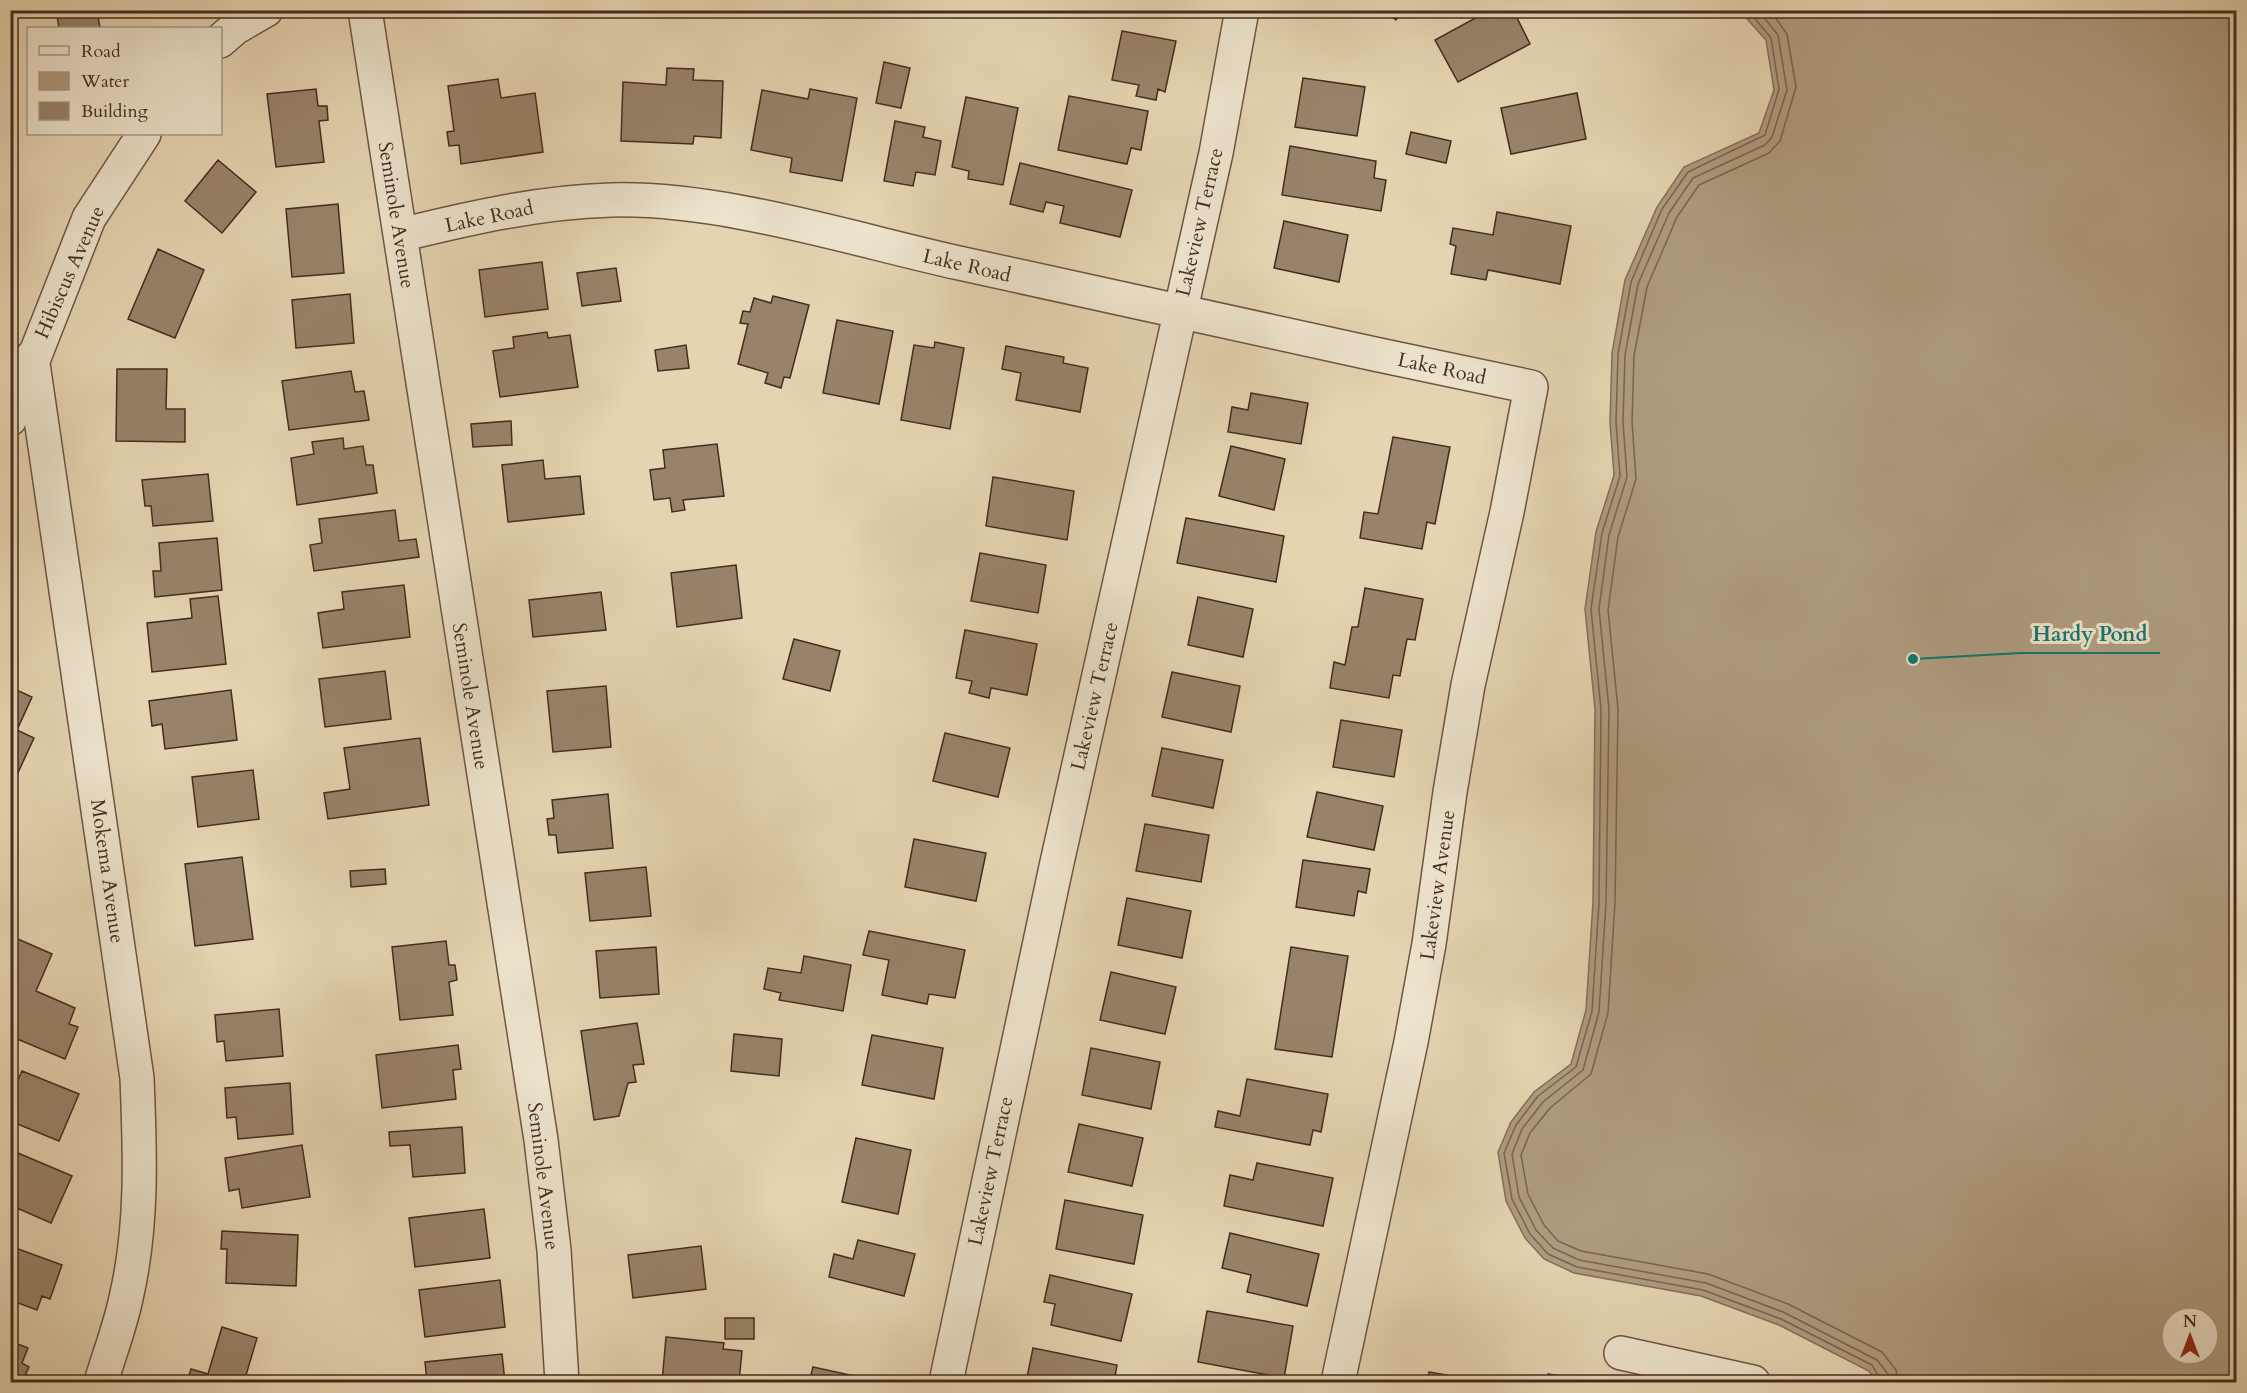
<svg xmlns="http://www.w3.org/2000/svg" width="2247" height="1393" font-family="Cardo,serif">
<rect width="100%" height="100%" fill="#e4d4b1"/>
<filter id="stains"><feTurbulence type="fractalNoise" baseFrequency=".00333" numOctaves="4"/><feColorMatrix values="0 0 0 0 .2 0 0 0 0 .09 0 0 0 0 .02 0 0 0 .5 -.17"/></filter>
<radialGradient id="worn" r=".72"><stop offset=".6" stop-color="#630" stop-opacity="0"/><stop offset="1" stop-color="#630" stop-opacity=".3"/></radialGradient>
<path fill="#ae9b7f" stroke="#846e58" stroke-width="1.5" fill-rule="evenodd" d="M 1740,11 L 2236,11 L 2236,1382 L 1877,1382 L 1869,1371 L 1779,1325 L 1701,1296 L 1574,1273 L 1544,1259 L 1525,1238 L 1506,1201 L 1498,1152 L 1511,1122 L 1534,1092 L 1571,1064 L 1586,1010 L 1593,902 L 1595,709 L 1585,609 L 1596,532 L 1614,475 L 1610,423 L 1612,353 L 1625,280 L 1657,207 L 1684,167 L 1759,133 L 1774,90 L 1766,40 ZM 2172,1318 L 2208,1318 L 2208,1354 L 2172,1354 Z"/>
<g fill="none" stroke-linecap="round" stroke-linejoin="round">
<path stroke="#7a634e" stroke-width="1.5" d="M 1748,10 L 1771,38 L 1779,89 L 1765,135 L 1688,172 L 1662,209 L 1631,282 L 1618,354 L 1616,422 L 1620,476 L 1602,533 L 1591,609 L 1601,709 L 1599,903 L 1592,1011 L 1576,1067 L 1538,1096 L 1516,1125 L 1504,1153 L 1512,1199 L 1530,1234 L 1548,1254 L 1577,1267 L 1703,1290 L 1781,1319 L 1872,1365 L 1882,1382
M 1758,10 L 1778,35 L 1787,90 L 1772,137 L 1765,145 L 1693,178 L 1669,213 L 1638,284 L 1625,355 L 1623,422 L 1627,477 L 1609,535 L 1599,609 L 1609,709 L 1606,903 L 1599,1012 L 1583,1070 L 1543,1102 L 1522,1129 L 1512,1154 L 1519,1197 L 1536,1230 L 1553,1248 L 1579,1260 L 1706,1283 L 1783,1312 L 1877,1360 L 1888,1374 L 1889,1382
M 1770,10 L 1787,34 L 1796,87 L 1780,141 L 1769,153 L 1699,185 L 1677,217 L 1647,287 L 1634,356 L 1632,422 L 1636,479 L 1618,537 L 1608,610 L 1618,709 L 1615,903 L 1608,1013 L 1591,1074 L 1550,1108 L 1530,1133 L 1521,1155 L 1528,1194 L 1544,1225 L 1558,1241 L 1581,1251 L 1708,1274 L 1788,1304 L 1882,1352 L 1896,1370 L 1898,1382"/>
</g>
<path fill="#98836a" stroke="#462b1e" stroke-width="1.5" d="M 56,10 L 97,10 L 100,28 L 59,28 Z
M 1383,10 L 1403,10 L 1396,20 Z
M 1490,10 L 1513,10 L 1530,44 L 1458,82 L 1435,40 Z
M 1122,31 L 1176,41 L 1165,92 L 1158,89 L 1156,100 L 1136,96 L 1139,85 L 1112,80 Z
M 884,62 L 910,68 L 901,108 L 876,103 Z
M 667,68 L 694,69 L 693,80 L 723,81 L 721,138 L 694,136 L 693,144 L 621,141 L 623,82 L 666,85 Z
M 1303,78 L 1365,87 L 1357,136 L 1295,127 Z
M 498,79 L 501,98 L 535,93 L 543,152 L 461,164 L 459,145 L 449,146 L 447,132 L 454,131 L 448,86 Z
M 316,89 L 318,106 L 327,106 L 328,120 L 319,121 L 324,162 L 276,167 L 267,94 Z
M 810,89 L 857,98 L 842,181 L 790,172 L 792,158 L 751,150 L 762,90 L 808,99 Z
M 1577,93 L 1586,139 L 1511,154 L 1501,108 Z
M 1069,96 L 1148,111 L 1141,150 L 1131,148 L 1127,164 L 1058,150 Z
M 966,97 L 1018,108 L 1003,185 L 968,179 L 969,171 L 952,167 Z
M 895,121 L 925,127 L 923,137 L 941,141 L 935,175 L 916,172 L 913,186 L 884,181 Z
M 1411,132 L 1451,141 L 1446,163 L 1406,154 Z
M 1290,146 L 1376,161 L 1374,178 L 1386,180 L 1381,211 L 1282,195 Z
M 218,160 L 256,192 L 222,233 L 185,201 Z
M 1020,163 L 1132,190 L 1120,237 L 1060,223 L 1064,206 L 1046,202 L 1043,212 L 1010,204 Z
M 338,204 L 344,273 L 292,277 L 286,209 Z
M 1497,212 L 1571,226 L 1560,284 L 1488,270 L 1486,280 L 1451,274 L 1456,246 L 1450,244 L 1453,228 L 1493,235 Z
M 1284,221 L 1348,235 L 1339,282 L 1274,268 Z
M 158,249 L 204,270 L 175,338 L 128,319 Z
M 542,262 L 548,309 L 485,317 L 479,270 Z
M 616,268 L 621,301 L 582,306 L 577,273 Z
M 350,294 L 354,343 L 296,348 L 292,300 Z
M 773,296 L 809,305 L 790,378 L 784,377 L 781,388 L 765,383 L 768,373 L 738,364 L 748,324 L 740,323 L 743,311 L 750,312 L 754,298 L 771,303 Z
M 837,320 L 893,331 L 879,404 L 823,393 Z
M 547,332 L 548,338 L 570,335 L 578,387 L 500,397 L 493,351 L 514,348 L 513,337 Z
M 935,342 L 964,348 L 950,429 L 901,420 L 914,345 L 934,348 Z
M 686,345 L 689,368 L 658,371 L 655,350 Z
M 1006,346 L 1064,357 L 1063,363 L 1088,368 L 1080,412 L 1016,400 L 1021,373 L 1002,369 Z
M 117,369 L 167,369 L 166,409 L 185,409 L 185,442 L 116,441 Z
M 351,371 L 355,392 L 364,391 L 369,420 L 289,430 L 282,381 Z
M 1251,393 L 1308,403 L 1301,444 L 1228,432 L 1232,407 L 1248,410 Z
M 511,421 L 512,445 L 473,447 L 471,424 Z
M 1393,437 L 1450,447 L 1435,524 L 1427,522 L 1422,549 L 1360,538 L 1364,512 L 1378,514 Z
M 343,438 L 344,449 L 363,446 L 366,465 L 373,465 L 377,493 L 297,505 L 291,458 L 314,454 L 312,442 Z
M 717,444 L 724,496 L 683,500 L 685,510 L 672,512 L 670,498 L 654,500 L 650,470 L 665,468 L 663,450 Z
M 1231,446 L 1285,459 L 1274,510 L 1219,496 Z
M 543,460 L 545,479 L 580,476 L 584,514 L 508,522 L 502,465 Z
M 208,474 L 213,521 L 153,526 L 151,506 L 145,506 L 142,480 Z
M 993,477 L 1074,491 L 1067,540 L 986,526 Z
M 395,510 L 399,541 L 416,539 L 419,557 L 314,571 L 310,545 L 322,543 L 319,519 Z
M 1186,518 L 1284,536 L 1276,582 L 1177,563 Z
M 217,538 L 222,590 L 155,597 L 153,571 L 161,571 L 159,543 Z
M 980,553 L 1046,565 L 1038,613 L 971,601 Z
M 736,565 L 742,618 L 677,627 L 671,573 Z
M 404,585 L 410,637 L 323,648 L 318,613 L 344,609 L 342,592 Z
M 1365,588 L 1423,599 L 1415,640 L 1407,639 L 1400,676 L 1393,675 L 1389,698 L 1330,688 L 1334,662 L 1345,665 L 1352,627 L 1358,627 Z
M 601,592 L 606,630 L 533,637 L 529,600 Z
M 218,596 L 226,664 L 152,672 L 147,623 L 192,618 L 190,599 Z
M 1198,597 L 1253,609 L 1243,657 L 1188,645 Z
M 965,630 L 1037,644 L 1027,695 L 991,688 L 989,698 L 969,693 L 972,681 L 956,678 Z
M 794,639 L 840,651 L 830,691 L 783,679 Z
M 385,671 L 391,719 L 325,727 L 319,679 Z
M 1172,672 L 1240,686 L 1231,732 L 1162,717 Z
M 606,686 L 611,747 L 553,752 L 547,691 Z
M 10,687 L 32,697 L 17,730 L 34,738 L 10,790 Z
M 231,690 L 237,740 L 165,749 L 162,724 L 152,726 L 149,701 Z
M 1341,720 L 1402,730 L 1394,777 L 1333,767 Z
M 945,733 L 1010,748 L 998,797 L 933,781 Z
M 420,738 L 429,805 L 328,819 L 324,793 L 350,789 L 344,748 Z
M 1162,748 L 1223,760 L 1213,808 L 1152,796 Z
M 253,770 L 259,819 L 198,827 L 192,777 Z
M 1317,792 L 1383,806 L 1374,850 L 1307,837 Z
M 608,794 L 613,848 L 558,853 L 556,835 L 549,835 L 547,819 L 554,818 L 552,800 Z
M 1145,824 L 1209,835 L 1201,882 L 1136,871 Z
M 914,839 L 986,853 L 976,901 L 905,887 Z
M 242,857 L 253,939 L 195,946 L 185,864 Z
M 1303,860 L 1370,869 L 1366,893 L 1358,891 L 1354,916 L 1296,907 Z
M 646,867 L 651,916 L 590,921 L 585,873 Z
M 385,869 L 386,884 L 351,887 L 350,871 Z
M 1127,898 L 1191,911 L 1182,958 L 1118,945 Z
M 869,931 L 965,950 L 955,998 L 929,994 L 927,1004 L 882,995 L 889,960 L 863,955 Z
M 11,936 L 52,954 L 36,991 L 75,1008 L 69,1024 L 78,1027 L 65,1059 L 10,1036 Z
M 446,941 L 449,965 L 455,965 L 457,980 L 449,982 L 453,1015 L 400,1020 L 392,947 Z
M 656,947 L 659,994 L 600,998 L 596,951 Z
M 1291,947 L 1348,956 L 1332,1057 L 1275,1049 Z
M 804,956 L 851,965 L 843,1011 L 779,1000 L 781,993 L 764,989 L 768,968 L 801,973 Z
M 1111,972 L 1176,987 L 1165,1034 L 1100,1020 Z
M 279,1009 L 283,1056 L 226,1061 L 224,1041 L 217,1042 L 215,1015 Z
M 637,1023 L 644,1064 L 633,1065 L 636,1082 L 628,1083 L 619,1116 L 594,1120 L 581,1031 Z
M 734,1034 L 782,1039 L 779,1076 L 731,1071 Z
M 872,1035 L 943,1048 L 934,1099 L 862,1085 Z
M 458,1045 L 461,1069 L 453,1070 L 456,1099 L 382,1108 L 376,1055 Z
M 1091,1048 L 1160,1062 L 1151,1109 L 1082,1095 Z
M 22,1071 L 79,1094 L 59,1141 L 10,1121 L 10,1098 Z
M 1247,1079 L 1328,1094 L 1321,1132 L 1313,1130 L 1310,1145 L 1215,1127 L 1218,1111 L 1240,1116 Z
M 290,1083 L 293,1134 L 238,1139 L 236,1117 L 227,1118 L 225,1088 Z
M 1079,1124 L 1143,1138 L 1132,1186 L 1068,1172 Z
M 462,1127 L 465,1173 L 413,1177 L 410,1145 L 390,1146 L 389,1132 Z
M 856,1138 L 911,1150 L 898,1214 L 842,1202 Z
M 302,1145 L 310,1197 L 242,1208 L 239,1189 L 229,1191 L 225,1158 Z
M 18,1153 L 72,1176 L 51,1223 L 10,1205 L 10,1171 Z
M 1257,1163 L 1333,1178 L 1323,1226 L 1224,1206 L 1230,1175 L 1253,1180 Z
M 1065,1200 L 1143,1215 L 1134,1264 L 1056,1249 Z
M 484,1209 L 490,1258 L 415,1267 L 409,1218 Z
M 222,1231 L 298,1235 L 296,1286 L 226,1283 L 227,1249 L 221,1249 Z
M 1230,1233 L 1319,1254 L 1307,1306 L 1247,1292 L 1251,1275 L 1222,1268 Z
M 858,1240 L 915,1254 L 904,1296 L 829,1277 L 834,1254 L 853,1259 Z
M 10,1246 L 62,1265 L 50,1299 L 42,1296 L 37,1310 L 10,1300 Z
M 701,1246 L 706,1289 L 633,1298 L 628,1255 Z
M 1050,1275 L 1132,1294 L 1121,1341 L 1051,1325 L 1055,1304 L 1044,1302 Z
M 500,1280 L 505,1327 L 425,1337 L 419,1290 Z
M 1207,1311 L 1293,1326 L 1284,1378 L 1198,1362 Z
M 725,1318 L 754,1318 L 754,1339 L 725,1339 Z
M 222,1327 L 257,1338 L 244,1382 L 187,1382 L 191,1369 L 208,1374 Z
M 666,1337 L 724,1343 L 723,1349 L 742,1351 L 739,1382 L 662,1382 Z
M 10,1341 L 28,1348 L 22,1363 L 29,1367 L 22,1382 L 10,1382 Z
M 1033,1348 L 1117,1365 L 1114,1382 L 1026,1382 Z
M 502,1354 L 505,1382 L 427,1382 L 425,1362 Z
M 813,1367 L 882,1382 L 809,1382 Z
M 1429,1372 L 1487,1382 L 1427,1382 Z
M 1548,1374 L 1590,1381 L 1590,1382 L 1547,1382 Z"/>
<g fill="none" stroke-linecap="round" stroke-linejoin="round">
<defs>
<path id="minor" d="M 365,10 L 541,1140 L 554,1250 L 562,1382
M 220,41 L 235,28 L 266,10
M 400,235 C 470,218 539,202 611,200 C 721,197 851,239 959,263 C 1149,306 1340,347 1531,387 L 1507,512 L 1468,685 L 1450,792 L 1429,944 L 1411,1042 L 1338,1382
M 32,357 L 137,1078 C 140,1151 143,1226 126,1298 C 120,1327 109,1355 101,1382
M 10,419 L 89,218 L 144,134
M 1621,1353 L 1753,1382
M 946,1382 L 1056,867 L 1216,153 L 1242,10"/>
</defs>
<use href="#minor" stroke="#6e5543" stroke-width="36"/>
<use href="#minor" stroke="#ede3cc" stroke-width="33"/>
</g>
<g text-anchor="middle" stroke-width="6" stroke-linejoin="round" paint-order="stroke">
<g font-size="20" fill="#462b1e" stroke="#ede3cc">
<text transform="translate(397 215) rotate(81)" y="7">Seminole Avenue</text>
<text transform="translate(489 216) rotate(-12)" y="7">Lake Road</text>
<text transform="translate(1199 222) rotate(-77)" y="7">Lakeview Terrace</text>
<text transform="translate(967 265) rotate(13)" y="7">Lake Road</text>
<text transform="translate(69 272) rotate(-66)" y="7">Hibiscus Avenue</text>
<text transform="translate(1442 368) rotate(12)" y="7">Lake Road</text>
<text transform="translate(471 696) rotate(81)" y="7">Seminole Avenue</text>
<text transform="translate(1094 696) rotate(-77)" y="7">Lakeview Terrace</text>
<text transform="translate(108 871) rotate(82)" y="7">Mokema Avenue</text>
<text transform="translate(1437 885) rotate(-82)" y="7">Lakeview Avenue</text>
<text transform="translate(990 1171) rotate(-78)" y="7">Lakeview Terrace</text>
<text transform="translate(544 1176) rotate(83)" y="7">Seminole Avenue</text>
</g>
</g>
<path fill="none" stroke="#0f766e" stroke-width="2" d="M1913 659L2021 653H2160"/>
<circle fill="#0f766e" stroke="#ede3cc" stroke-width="2" cx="1913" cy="659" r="6"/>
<g font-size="21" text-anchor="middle" font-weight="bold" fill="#0f766e" stroke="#ede3cc" stroke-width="6" stroke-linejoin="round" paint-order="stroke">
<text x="2090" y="641">Hardy Pond</text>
</g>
<rect width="2247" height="1393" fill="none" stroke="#e4d4b1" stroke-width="36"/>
<rect x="12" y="12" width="2223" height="1369" fill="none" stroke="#462b1e" stroke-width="3"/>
<rect x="18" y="18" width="2211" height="1357" fill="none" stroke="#462b1e" stroke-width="1.5"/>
<rect x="27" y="27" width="195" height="108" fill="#ede3cc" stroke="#aa9986" stroke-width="1.5"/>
<rect x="39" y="46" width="30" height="9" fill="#ede3cc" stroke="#aa9986" stroke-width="1.5"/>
<text x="81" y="57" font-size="18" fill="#462b1e">Road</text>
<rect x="39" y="72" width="30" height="18" fill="#ae9b7f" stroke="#aa9986" stroke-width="1.5"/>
<text x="81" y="87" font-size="18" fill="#462b1e">Water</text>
<rect x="39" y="102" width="30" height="18" fill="#98836a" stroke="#aa9986" stroke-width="1.5"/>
<text x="81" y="117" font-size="18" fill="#462b1e">Building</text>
<g transform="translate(2190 1336)"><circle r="28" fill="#ede3cc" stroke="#aa9986" stroke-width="1.5"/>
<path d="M0-4.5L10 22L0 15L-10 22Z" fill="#8f2418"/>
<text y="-9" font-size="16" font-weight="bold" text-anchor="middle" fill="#462b1e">N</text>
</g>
<rect width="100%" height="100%" filter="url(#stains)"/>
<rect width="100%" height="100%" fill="url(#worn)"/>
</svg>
